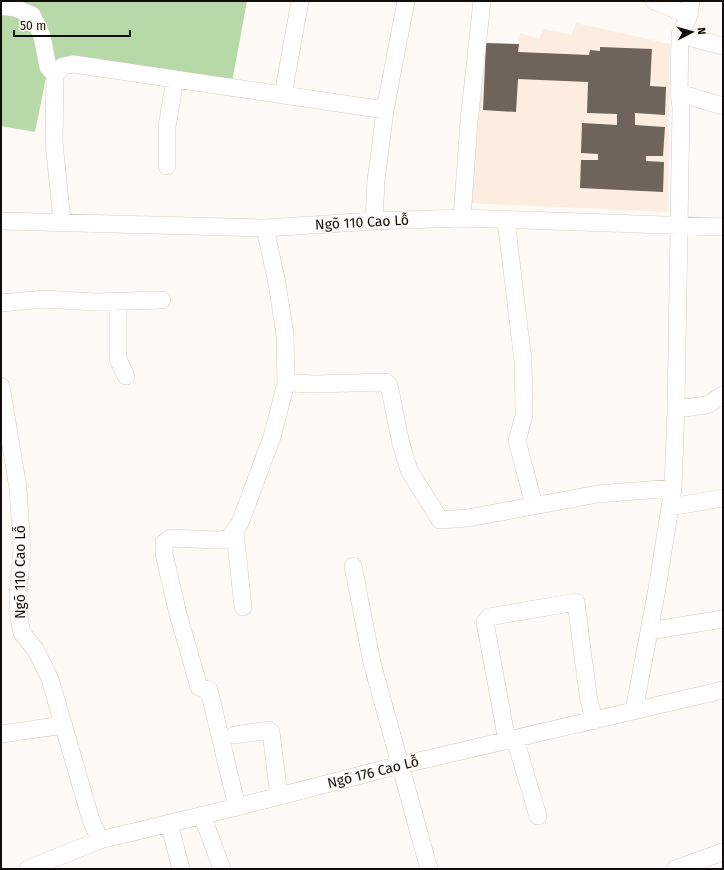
<svg xmlns="http://www.w3.org/2000/svg" width="724" height="870" font-family="'Fira Sans',sans-serif">
<rect width="100%" height="100%" fill="#fefaf5"/>
<path fill="#fdede1" d="M 576,23 L 670,44 L 668,212 L 468,203 L 486,43 L 518,44 L 521,33 L 539,39 L 544,29 L 571,35 Z"/>
<path fill="#b7d8a7" d="M 1,1 L 247,1 L 231,87 L 48,67 L 35,132 L 1,126 Z"/>
<path fill="#6e645a" d="M 486,43 L 519,44 L 518,52 L 589,55 L 590,50 L 600,51 L 600,47 L 652,49 L 650,86 L 666,87 L 665,115 L 635,113 L 635,125 L 665,127 L 663,156 L 646,156 L 646,161 L 664,162 L 663,192 L 580,188 L 581,160 L 598,160 L 598,154 L 581,153 L 582,123 L 617,125 L 617,114 L 587,113 L 588,82 L 518,79 L 516,112 L 483,110 Z"/>
<g fill="none" stroke-linecap="round" stroke-linejoin="round">
<defs>
<path id="minor" d="M 654,1 L 689,15
M 1,6 L 15,8 L 32,15 L 42,36 L 48,67 L 55,75
M 680,35 L 723,46
M 679,93 L 723,106
M 283,95 L 300,1
M 385,110 L 406,1
M 167,166 L 167,127 L 175,79
M 462,218 L 469,122 L 482,1
M 506,220 L 523,361 L 524,415 L 517,441 L 534,505
M 1,221 L 265,228 L 374,221 L 462,218 L 723,227
M 62,221 L 54,142 L 55,75 L 63,66 L 73,64 L 385,110 L 376,181 L 374,221
M 118,301 L 118,359 L 126,376
M 1,303 L 45,299 L 95,302 L 162,300
M 286,383 L 317,384 L 386,382 L 389,385 L 401,444 L 409,470 L 440,520 L 468,518 L 598,494 L 673,488
M 1,386 L 18,488 L 22,550 L 18,596 L 19,617 L 22,633 L 35,649 L 50,679 L 91,820 L 100,840
M 676,409 L 707,405 L 723,395
M 670,507 L 723,498
M 235,531 L 243,607
M 353,566 L 372,663 L 429,869
M 649,631 L 723,619
M 634,711 L 657,589 L 673,488 L 676,409 L 681,107 L 679,93 L 680,35 L 689,15 L 691,1
M 1,734 L 64,725
M 235,735 L 269,730 L 271,732 L 279,796
M 515,739 L 538,816
M 507,741 L 485,622 L 489,617 L 576,602 L 588,695 L 594,721
M 237,807 L 209,690 L 199,687 L 178,614 L 164,554 L 164,543 L 170,538 L 217,540 L 229,539 L 240,523 L 272,437 L 286,383 L 285,335 L 277,283 L 265,228
M 202,815 L 222,869
M 169,823 L 181,869
M 28,869 L 100,840 L 237,807 L 384,769 L 723,690
M 675,869 L 723,852"/>
</defs>
<use href="#minor" stroke="#d7ccc1" stroke-width="18"/>
<use href="#minor" stroke="#fff" stroke-width="17"/>
</g>
<g text-anchor="middle" stroke-width="3" stroke-linejoin="round" paint-order="stroke">
<g font-size="14" fill="#110d0a" stroke="#fefaf5">
<text transform="translate(362 222) rotate(-3)" y="5">Ngõ 110 Cao Lỗ</text>
<text transform="translate(20 572) rotate(-90)" y="5">Ngõ 110 Cao Lỗ</text>
<text transform="translate(373 772) rotate(-14)" y="5">Ngõ 176 Cao Lỗ</text>
</g>
</g>
<rect width="724" height="870" fill="none" stroke="#110d0a" stroke-width="4"/>
<g transform="translate(692 32) rotate(84)" stroke="#fefaf5" stroke-width="3" paint-order="stroke">
<path d="M0-3L7 15L0 10L-7 15Z" fill="#110d0a"/>
<text y="-6" font-size="11" font-weight="bold" text-anchor="middle" fill="#110d0a">N</text>
</g>
<path d="M14 30v6h116v-6" fill="none" stroke="#110d0a" stroke-width="2"/>
<text x="20" y="30" font-size="12" fill="#110d0a" stroke="#fefaf5" stroke-width="3" paint-order="stroke">50 m</text>
</svg>
